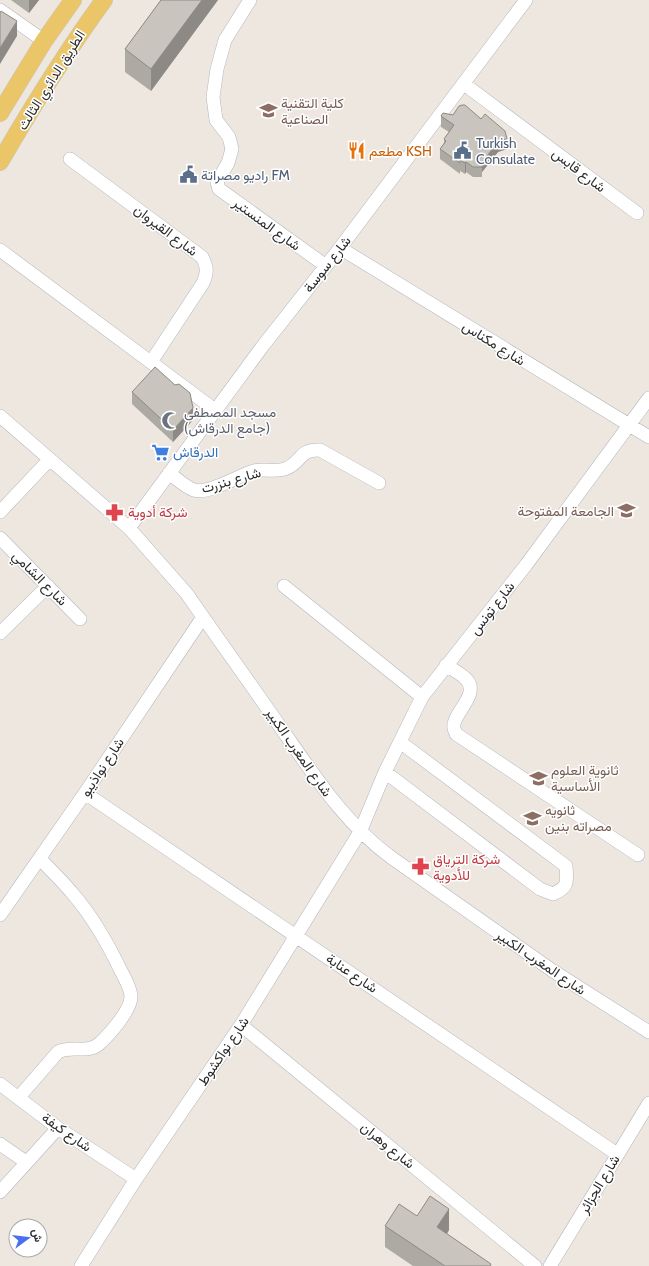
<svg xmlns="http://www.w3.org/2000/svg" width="649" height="1266" font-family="Cabin,Vazirmatn,sans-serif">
<rect width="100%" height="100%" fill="#ede7e0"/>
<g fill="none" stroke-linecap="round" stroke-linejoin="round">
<defs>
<path id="minor" d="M 250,0 L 225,40 L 217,69 L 213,97 L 216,120 L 229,137 L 232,149 L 228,163 L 217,182 L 219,189 L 326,266
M 0,10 L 44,41
M 464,84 L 637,213
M 70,159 L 202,257 C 207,267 208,271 203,283 L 151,362
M 340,248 L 649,437
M 0,250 L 215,410
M 0,416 L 129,528 L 187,594 C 218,639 250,683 281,728 C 314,775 345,824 392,858 L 553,971 L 649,1032
M 169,473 C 176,478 185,487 194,490 C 208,495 239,475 254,471 C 265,468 277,473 287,468 C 302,462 299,449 320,450 L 379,483
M 0,512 L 50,459
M 129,528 L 262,347 L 340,248 L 526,0
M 0,538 L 80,619
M 284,586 L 422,697
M 0,633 L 48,586
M 446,665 C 453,670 462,674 467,680 C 480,695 451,715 454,728 C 454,730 456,732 456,734 L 638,855
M 385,772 L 540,889 L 553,894 C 569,887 567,882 566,866 L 400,742
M 85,793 L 617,1154
M 0,915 L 85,793 L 203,617
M 241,1025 L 535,1266
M 0,1084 L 58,1128 L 136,1179
M 19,1097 L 58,1052 C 71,1045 87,1054 99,1044 C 109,1035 131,1010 131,997 C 131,988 124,977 120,969 C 107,942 92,916 73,894 C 63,882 51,870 40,859
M 0,1144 L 26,1162
M 0,1192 L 58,1128
M 81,1266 L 136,1179 L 241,1025 L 360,832 L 385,772 L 422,697 L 526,565 L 649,398
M 550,1266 L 649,1103"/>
<path id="major" d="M 0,113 L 44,41 L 73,0
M 0,162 C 32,107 66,52 104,0"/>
</defs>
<use href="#minor" stroke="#b3b6bf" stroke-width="14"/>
<use href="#major" stroke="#c8c8c8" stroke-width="18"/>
<use href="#minor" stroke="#fff" stroke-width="13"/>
<use href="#major" stroke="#eac668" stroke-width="17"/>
</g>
<path fill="#ada9a3" d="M 11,0 L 39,0 L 29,13 Z
M 161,0 L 218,0 L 151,91 L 125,72 L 125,49 Z
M 441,116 L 507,149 L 498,152 L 482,172 L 482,177 L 473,177 L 466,172 L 465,174 L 460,171 L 460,174 L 440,159 L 440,149 L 444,143 L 444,139 L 449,132 L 441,127 Z
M 132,392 L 193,420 L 173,442 L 132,404 Z
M 417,1216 L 449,1230 L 447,1234 L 491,1266 L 413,1266 L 385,1247 L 385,1226 Z"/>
<path fill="#8d8a85" d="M 29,0 L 39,0 L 29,13 Z
M 202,0 L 218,0 L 151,91 L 151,69 Z
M 17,21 L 17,36 L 0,64 L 0,48 Z
M 507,139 L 507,149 L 498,152 L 482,172 L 482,163 L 498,141 Z
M 466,162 L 466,172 L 465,174 L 465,163 Z
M 193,408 L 193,420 L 173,442 L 173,430 Z
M 449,1209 L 449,1230 L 437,1249 L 437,1227 Z"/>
<path fill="#c9c5be" stroke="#8d8a85" d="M 161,0 L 202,0 L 151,69 L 125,49 Z
M 1,11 L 17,21 L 0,48 L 0,13 Z
M 462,105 L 465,105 L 481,119 L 485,114 L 505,131 L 507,139 L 498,141 L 482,163 L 482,167 L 473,167 L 466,162 L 465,163 L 460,160 L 460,163 L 440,149 L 446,141 L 444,139 L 454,125 L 441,116 L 443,113 L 453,115 L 459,106 Z
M 155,367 L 175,385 L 179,384 L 190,393 L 193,408 L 173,430 L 132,392 Z
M 430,1196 L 449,1209 L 437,1227 L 491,1264 L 490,1266 L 445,1266 L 385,1226 L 399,1204 L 417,1216 Z"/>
<defs>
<symbol id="university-bare" viewBox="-9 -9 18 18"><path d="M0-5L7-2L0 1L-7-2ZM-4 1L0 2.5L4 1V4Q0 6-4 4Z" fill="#8d6e63" stroke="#fff" stroke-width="2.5" paint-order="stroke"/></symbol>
<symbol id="restaurant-bare" viewBox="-9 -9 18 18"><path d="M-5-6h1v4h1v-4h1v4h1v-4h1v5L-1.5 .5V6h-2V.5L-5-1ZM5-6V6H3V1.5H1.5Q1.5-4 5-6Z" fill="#e8710a" stroke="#fff" stroke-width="2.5" paint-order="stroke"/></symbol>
<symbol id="civic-bare" viewBox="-9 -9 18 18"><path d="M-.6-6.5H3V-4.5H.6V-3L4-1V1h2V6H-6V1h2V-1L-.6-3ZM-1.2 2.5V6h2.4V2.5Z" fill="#5c6f8a" stroke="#fff" stroke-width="2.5" paint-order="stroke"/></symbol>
<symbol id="mosque-bare" viewBox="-9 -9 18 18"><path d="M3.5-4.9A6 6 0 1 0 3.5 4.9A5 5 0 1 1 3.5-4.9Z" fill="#6b7280" stroke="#fff" stroke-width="2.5" paint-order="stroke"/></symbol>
<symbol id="supermarket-bare" viewBox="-9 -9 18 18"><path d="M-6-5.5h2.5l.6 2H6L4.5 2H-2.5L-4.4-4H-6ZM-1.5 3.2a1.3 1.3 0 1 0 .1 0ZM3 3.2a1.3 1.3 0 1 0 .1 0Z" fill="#3f7fe0" stroke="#fff" stroke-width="2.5" paint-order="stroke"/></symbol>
<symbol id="school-bare" viewBox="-9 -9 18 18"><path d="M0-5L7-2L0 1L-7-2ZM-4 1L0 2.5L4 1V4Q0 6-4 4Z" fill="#8d6e63" stroke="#fff" stroke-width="2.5" paint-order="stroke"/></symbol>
<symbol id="pharmacy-bare" viewBox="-9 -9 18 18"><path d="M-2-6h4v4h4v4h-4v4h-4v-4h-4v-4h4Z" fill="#e0444e" stroke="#fff" stroke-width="2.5" paint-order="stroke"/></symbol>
</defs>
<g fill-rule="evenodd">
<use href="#university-bare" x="256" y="98" width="25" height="25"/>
<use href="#restaurant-bare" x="344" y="138" width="25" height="25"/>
<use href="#civic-bare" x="450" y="138" width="25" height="25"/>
<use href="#civic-bare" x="176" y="162" width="25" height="25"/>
<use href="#mosque-bare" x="158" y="408" width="25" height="25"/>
<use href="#supermarket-bare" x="148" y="440" width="25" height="25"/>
<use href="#school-bare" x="614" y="498" width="25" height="25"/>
<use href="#pharmacy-bare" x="102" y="500" width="25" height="25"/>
<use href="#school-bare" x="526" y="766" width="25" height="25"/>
<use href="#school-bare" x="520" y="806" width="25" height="25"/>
<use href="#pharmacy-bare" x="408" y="854" width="25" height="25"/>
</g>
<g text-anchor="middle" stroke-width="3" stroke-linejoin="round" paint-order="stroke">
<g font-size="14" fill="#2c2c2c" stroke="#fff">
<text transform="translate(51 80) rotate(-58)" y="5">الطريق الدائري الثالث</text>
<text transform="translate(579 170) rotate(37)" y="5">شارع قابس</text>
<text transform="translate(267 224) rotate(36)" y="5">شارع المنستير</text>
<text transform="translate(166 230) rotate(37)" y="5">شارع القيروان</text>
<text transform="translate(327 264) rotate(-52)" y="5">شارع سوسة</text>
<text transform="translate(494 343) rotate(32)" y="5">شارع مكناس</text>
<text transform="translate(231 480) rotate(-16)" y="5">شارع بنزرت</text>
<text transform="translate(40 578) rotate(45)" y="5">شارع الشامي</text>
<text transform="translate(492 608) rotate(-52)" y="5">شارع تونس</text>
<text transform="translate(299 752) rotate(55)" y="5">شارع المغرب الكبير</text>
<text transform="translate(102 767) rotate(-57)" y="5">شارع نواذيبو</text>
<text transform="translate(541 962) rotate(34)" y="5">شارع المغرب الكبير</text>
<text transform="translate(352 973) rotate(34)" y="5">شارع عنابة</text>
<text transform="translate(223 1051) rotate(-56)" y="5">شارع نواكشوط</text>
<text transform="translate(67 1132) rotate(35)" y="5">شارع كيفة</text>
<text transform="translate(388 1145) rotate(39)" y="5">شارع وهران</text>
<text transform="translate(599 1184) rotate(-59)" y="5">شارع الجزائر</text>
</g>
<g font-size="14" fill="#785e54" stroke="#fff" text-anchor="start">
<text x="281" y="108">كلية التقنية<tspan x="281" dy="16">الصناعية</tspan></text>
<text x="614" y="516" text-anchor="end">الجامعة المفتوحة</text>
<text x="551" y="775">ثانوية العلوم<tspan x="551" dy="16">الأساسية</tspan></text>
<text x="545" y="815">ثانويه<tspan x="545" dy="16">مصراته بنين</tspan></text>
</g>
<g font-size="14" fill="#4e5e75" stroke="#fff" text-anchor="start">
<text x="476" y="148">Turkish<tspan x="476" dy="16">Consulate</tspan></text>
<text x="201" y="180">راديو مصراتة FM</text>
</g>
<g font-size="14" fill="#c56008" stroke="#fff" text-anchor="start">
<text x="369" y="156">مطعم KSH</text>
</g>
<g font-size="14" fill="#5b616d" stroke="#fff" text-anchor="start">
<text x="184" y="417">مسجد المصطفى<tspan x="184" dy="16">(جامع الدرقاش)</tspan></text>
</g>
<g font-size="14" fill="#366cbe" stroke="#fff" text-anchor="start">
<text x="173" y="457">الدرقاش</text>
</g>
<g font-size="14" fill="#be3a42" stroke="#fff" text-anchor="start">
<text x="128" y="517">شركة أدوية</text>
<text x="433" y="864">شركة الترياق<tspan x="433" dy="16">للأدوية</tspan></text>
</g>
</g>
<g transform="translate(28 1238) rotate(75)"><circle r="19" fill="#ffffff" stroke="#ababab"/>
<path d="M0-3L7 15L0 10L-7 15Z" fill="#4970f0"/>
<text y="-6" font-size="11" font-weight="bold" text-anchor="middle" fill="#2c2c2c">ش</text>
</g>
</svg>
